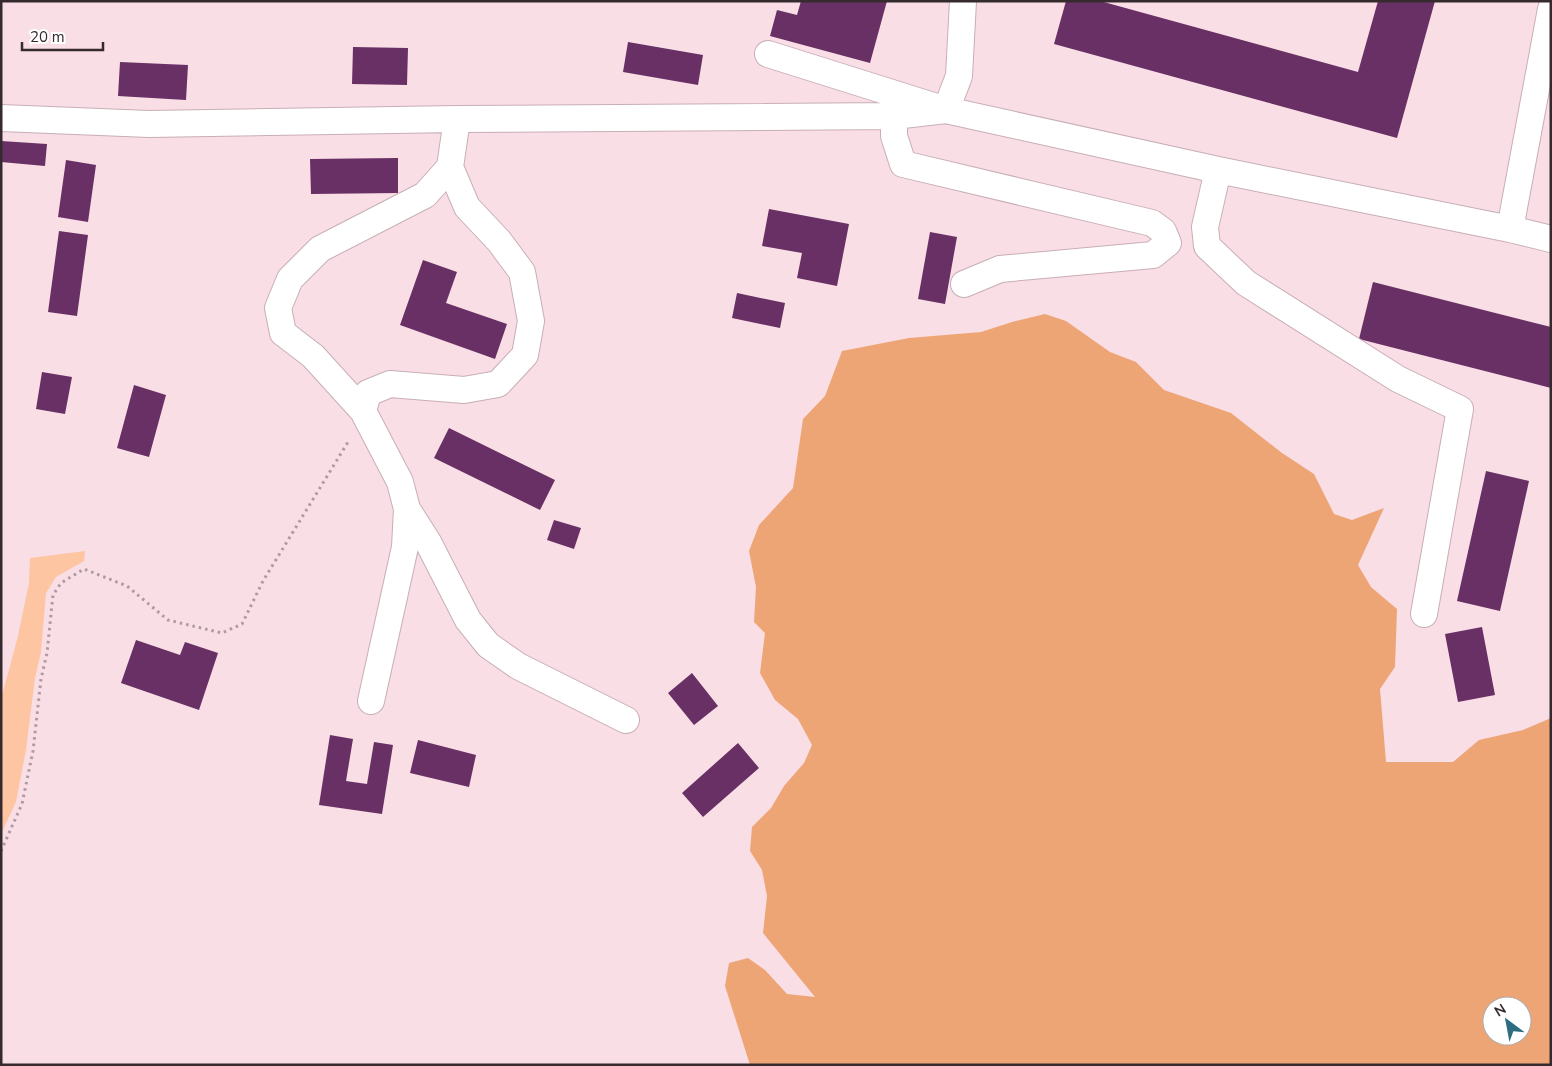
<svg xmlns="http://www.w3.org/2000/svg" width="1552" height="1066" font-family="'Nunito Sans',sans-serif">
<rect width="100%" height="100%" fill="#f9dee6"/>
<path fill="#fec5a2" d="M 85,551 L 84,561 L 56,577 L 46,593 L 41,652 L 35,678 L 26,750 L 16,802 L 1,834 L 1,699 L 17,640 L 29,583 L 30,558 Z"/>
<path fill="#eea576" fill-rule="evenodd" d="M 1045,314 L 1066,321 L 1110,352 L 1136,362 L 1164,390 L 1231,413 L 1282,453 L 1314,474 L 1334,514 L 1352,520 L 1384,508 L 1358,565 L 1371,587 L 1397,609 L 1395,667 L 1380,689 L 1386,762 L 1453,762 L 1479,740 L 1523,730 L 1551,718 L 1551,1065 L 750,1065 L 725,986 L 729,963 L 748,958 L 765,970 L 787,994 L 815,997 L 763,933 L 767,896 L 762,870 L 750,851 L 752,827 L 771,808 L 784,786 L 804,763 L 812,745 L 798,719 L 775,700 L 760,673 L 765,633 L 754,622 L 756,587 L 749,551 L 759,525 L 793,488 L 803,419 L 825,396 L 842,351 L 909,338 L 981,332 L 1012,322 ZM 1492,1006 L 1522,1006 L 1522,1036 L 1492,1036 Z"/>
<path fill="#683064" d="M 801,1 L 887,1 L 870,63 L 770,36 L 777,10 L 797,15 Z
M 1066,1 L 1100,1 L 1358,72 L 1378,1 L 1435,1 L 1397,138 L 1054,44 Z
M 628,42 L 703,55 L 698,85 L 623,72 Z
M 353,47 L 408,48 L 407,85 L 352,84 Z
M 120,62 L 188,65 L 186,100 L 118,96 Z
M 1,141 L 47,144 L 45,166 L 1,162 Z
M 398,158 L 398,193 L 311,194 L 310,159 Z
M 66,160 L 96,165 L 88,222 L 58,217 Z
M 769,209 L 849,224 L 837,286 L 797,278 L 802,253 L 762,246 Z
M 59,231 L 88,235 L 77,316 L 48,312 Z
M 930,232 L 957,237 L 945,304 L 918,299 Z
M 423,260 L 457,272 L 446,303 L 507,324 L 495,359 L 400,325 Z
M 1373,282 L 1551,327 L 1551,388 L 1359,339 Z
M 737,293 L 785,303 L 780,328 L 732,318 Z
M 42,372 L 72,377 L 65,414 L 36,409 Z
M 134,385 L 166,395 L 149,457 L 117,448 Z
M 449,428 L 555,480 L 540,510 L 434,458 Z
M 1486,471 L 1529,481 L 1500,611 L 1457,601 Z
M 554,520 L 581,528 L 574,549 L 547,540 Z
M 1482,627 L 1495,695 L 1458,702 L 1445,634 Z
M 136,640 L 180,655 L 185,642 L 218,653 L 199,710 L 121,683 Z
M 692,673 L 718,706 L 694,725 L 668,693 Z
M 330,735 L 353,739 L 346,781 L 367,784 L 374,742 L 393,745 L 382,814 L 319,805 Z
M 418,740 L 476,755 L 469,787 L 410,773 Z
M 738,743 L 759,768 L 703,817 L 682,793 Z"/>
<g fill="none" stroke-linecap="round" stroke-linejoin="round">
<defs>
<path id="minor" d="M 768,54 L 946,110 L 1218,170 L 1510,229 L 1551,239
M 946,110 L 959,76 L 963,1
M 894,116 L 894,136 L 903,164 L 1152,223 L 1163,231 L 1168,243 L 1153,255 L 1000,269 L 964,284
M 1,118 L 149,124 L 457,119 L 894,116 L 946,110
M 1218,170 L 1205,227 L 1207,246 L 1246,283 L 1398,379 L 1460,409 L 1424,614
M 1510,229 L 1551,9
M 363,411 L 313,356 L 283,333 L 278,308 L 290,279 L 320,249 L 425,195 L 450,167
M 407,509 L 428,542 L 468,620 L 488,645 L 518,666 L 626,720
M 371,701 L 405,547 L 407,509 L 400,482 L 363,411 L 368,393 L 390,384 L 464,390 L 498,384 L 525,355 L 531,321 L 522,272 L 499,241 L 467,207 L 450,167 L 457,119"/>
</defs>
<use href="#minor" stroke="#c8aeb6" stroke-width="28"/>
<path stroke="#ae9aa0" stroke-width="3" stroke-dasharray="2.5 4" stroke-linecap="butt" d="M 1,851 L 22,804 L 33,751 L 41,679 L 47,653 L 53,595 L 61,583 L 84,569 L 127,586 L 168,620 L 222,633 L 242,624 L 263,581 L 348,442"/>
<use href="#minor" stroke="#fff" stroke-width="26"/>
</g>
<rect width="1552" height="1066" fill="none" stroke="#352b2e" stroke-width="5"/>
<g transform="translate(1507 1021) rotate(328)"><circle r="24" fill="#ffffff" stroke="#aeaaab"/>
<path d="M0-4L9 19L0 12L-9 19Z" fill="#2c6e80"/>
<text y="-8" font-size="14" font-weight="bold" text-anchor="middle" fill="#352b2e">N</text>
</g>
<path d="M22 42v8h81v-8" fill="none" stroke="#352b2e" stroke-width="2.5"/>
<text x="30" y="42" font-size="15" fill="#352b2e" stroke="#ffffff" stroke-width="4" paint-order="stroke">20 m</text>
</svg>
